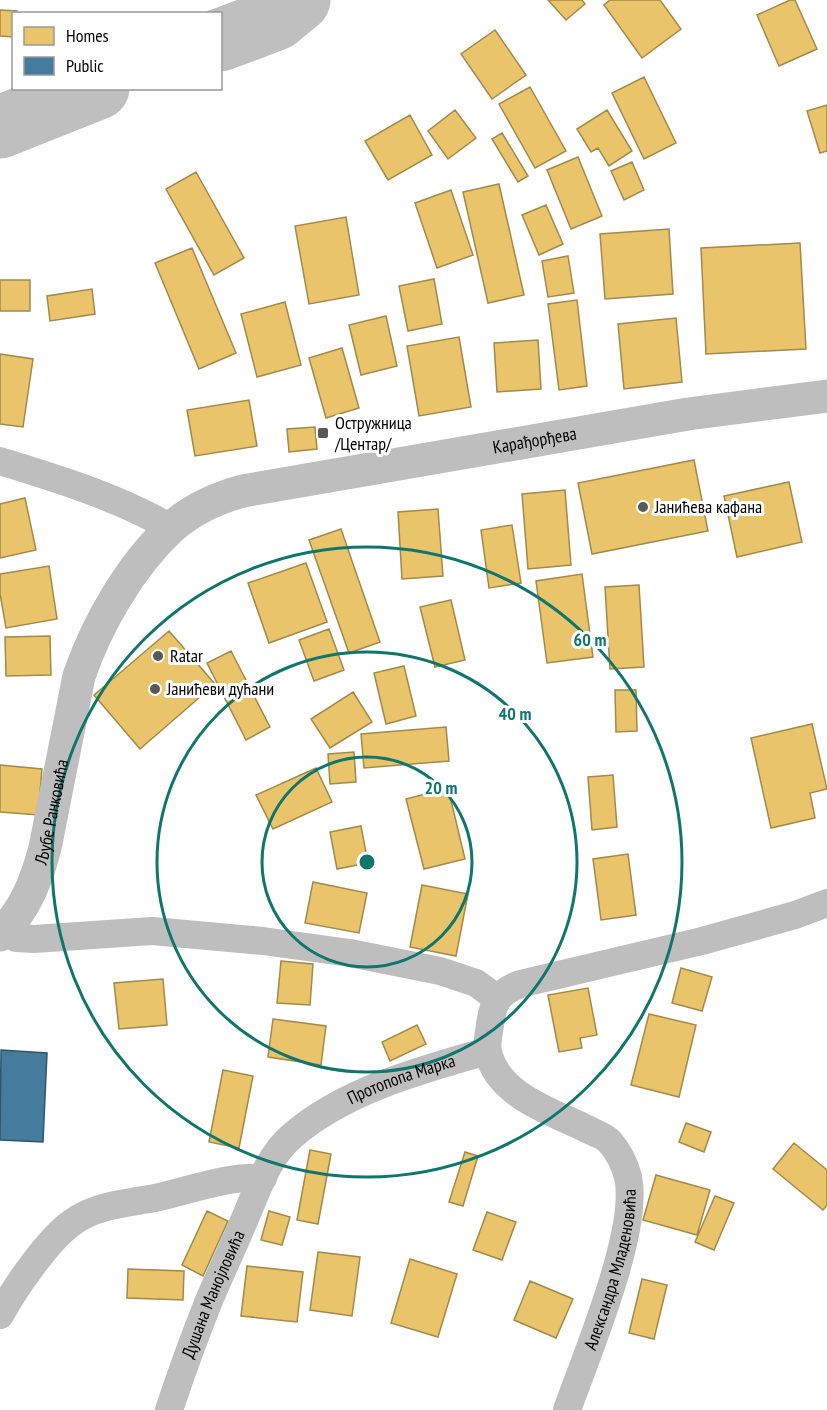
<svg xmlns="http://www.w3.org/2000/svg" width="827" height="1410" font-family="'PT Sans Narrow',sans-serif">
<rect width="100%" height="100%" fill="#fff"/>
<path fill="#e9c46a" stroke="#a3894a" stroke-width="1.5" d="M 548,0 L 582,0 L 585,4 L 566,20 Z
M 610,0 L 660,0 L 681,29 L 642,58 L 604,5 Z
M 790,0 L 795,0 L 817,49 L 779,66 L 757,15 Z
M 0,10 L 17,11 L 17,14 L 14,14 L 14,37 L 0,36 Z
M 495,30 L 526,75 L 492,99 L 461,54 Z
M 644,77 L 676,143 L 644,159 L 612,93 Z
M 530,87 L 566,151 L 535,168 L 499,104 Z
M 827,105 L 827,151 L 820,153 L 807,111 Z
M 455,110 L 476,138 L 448,159 L 428,131 Z
M 607,110 L 632,151 L 609,166 L 598,148 L 591,152 L 577,129 Z
M 410,115 L 432,155 L 388,180 L 365,141 Z
M 502,133 L 528,176 L 518,182 L 492,139 Z
M 578,157 L 602,216 L 571,229 L 547,170 Z
M 632,162 L 644,190 L 624,200 L 611,171 Z
M 196,172 L 244,258 L 214,275 L 166,189 Z
M 499,184 L 524,295 L 488,303 L 463,192 Z
M 451,190 L 473,255 L 437,268 L 415,203 Z
M 546,205 L 563,244 L 539,255 L 522,215 Z
M 346,217 L 359,295 L 309,304 L 295,226 Z
M 669,229 L 673,294 L 605,299 L 600,234 Z
M 800,243 L 806,349 L 706,354 L 701,248 Z
M 192,248 L 236,353 L 199,369 L 155,263 Z
M 568,256 L 574,293 L 548,297 L 542,261 Z
M 434,279 L 442,324 L 408,331 L 399,286 Z
M 0,280 L 30,280 L 30,311 L 0,311 Z
M 92,289 L 95,314 L 50,321 L 47,296 Z
M 577,300 L 587,386 L 559,390 L 548,304 Z
M 285,302 L 301,365 L 257,377 L 241,314 Z
M 386,316 L 397,366 L 361,375 L 349,325 Z
M 676,318 L 682,382 L 624,389 L 618,324 Z
M 459,337 L 471,407 L 419,416 L 407,346 Z
M 538,340 L 541,389 L 497,392 L 494,343 Z
M 342,348 L 359,408 L 326,418 L 309,358 Z
M 0,354 L 33,359 L 23,427 L 0,424 Z
M 249,400 L 257,446 L 195,456 L 187,410 Z
M 315,427 L 317,449 L 289,452 L 287,429 Z
M 694,460 L 708,531 L 592,554 L 578,483 Z
M 789,482 L 802,542 L 737,557 L 724,496 Z
M 565,490 L 571,565 L 528,569 L 522,494 Z
M 25,498 L 36,550 L 0,558 L 0,504 Z
M 438,509 L 443,576 L 402,579 L 398,512 Z
M 512,525 L 521,583 L 489,588 L 481,530 Z
M 341,529 L 380,642 L 349,653 L 309,540 Z
M 306,563 L 327,622 L 269,643 L 248,583 Z
M 49,566 L 57,619 L 6,628 L 0,594 L 0,574 Z
M 582,574 L 593,657 L 547,663 L 536,581 Z
M 639,585 L 644,667 L 610,669 L 605,587 Z
M 451,600 L 465,660 L 435,667 L 420,607 Z
M 329,629 L 344,670 L 314,681 L 299,640 Z
M 169,631 L 215,684 L 140,749 L 94,695 Z
M 50,636 L 51,675 L 6,676 L 5,637 Z
M 231,651 L 270,727 L 246,740 L 207,663 Z
M 404,666 L 416,716 L 386,724 L 374,673 Z
M 615,690 L 636,690 L 637,731 L 616,732 Z
M 353,692 L 372,722 L 330,748 L 311,719 Z
M 812,724 L 827,789 L 810,793 L 815,818 L 771,828 L 751,738 Z
M 446,727 L 449,761 L 364,768 L 361,734 Z
M 354,752 L 356,782 L 330,784 L 328,754 Z
M 0,765 L 42,769 L 38,815 L 0,812 Z
M 316,768 L 332,802 L 273,829 L 256,795 Z
M 613,775 L 617,827 L 592,830 L 588,777 Z
M 448,788 L 465,859 L 424,869 L 406,799 Z
M 361,826 L 368,863 L 337,869 L 330,832 Z
M 628,854 L 636,915 L 601,920 L 593,859 Z
M 313,882 L 367,893 L 359,933 L 305,923 Z
M 422,885 L 468,894 L 456,956 L 410,947 Z
M 281,961 L 313,964 L 310,1005 L 277,1003 Z
M 681,968 L 712,977 L 702,1011 L 672,1003 Z
M 163,979 L 167,1025 L 119,1029 L 114,983 Z
M 588,988 L 597,1035 L 580,1038 L 582,1048 L 559,1052 L 548,995 Z
M 649,1014 L 696,1025 L 679,1097 L 631,1085 Z
M 273,1019 L 326,1026 L 321,1065 L 268,1057 Z
M 417,1025 L 426,1044 L 390,1061 L 382,1042 Z
M 223,1070 L 253,1076 L 239,1148 L 209,1142 Z
M 686,1123 L 711,1132 L 704,1152 L 679,1142 Z
M 794,1143 L 827,1170 L 827,1205 L 823,1210 L 773,1169 Z
M 310,1150 L 331,1154 L 318,1224 L 297,1220 Z
M 465,1152 L 478,1156 L 463,1206 L 449,1202 Z
M 656,1175 L 710,1190 L 697,1235 L 643,1220 Z
M 715,1196 L 734,1203 L 714,1250 L 695,1242 Z
M 207,1211 L 228,1221 L 203,1276 L 182,1265 Z
M 269,1211 L 290,1217 L 282,1245 L 261,1240 Z
M 487,1212 L 516,1222 L 502,1260 L 473,1250 Z
M 318,1252 L 360,1257 L 352,1316 L 310,1310 Z
M 410,1259 L 457,1274 L 438,1337 L 391,1323 Z
M 247,1266 L 303,1272 L 297,1322 L 241,1316 Z
M 128,1269 L 184,1271 L 183,1300 L 127,1298 Z
M 642,1279 L 667,1285 L 654,1339 L 629,1333 Z
M 530,1281 L 573,1299 L 556,1338 L 514,1320 Z"/>
<path fill="#457b9d" stroke="#30566e" stroke-width="1.5" d="M 1,1050 L 47,1053 L 43,1142 L 0,1140 Z"/>
<g fill="none" stroke-linecap="round" stroke-linejoin="round">
<path stroke="#bfbfbf" stroke-width="63" d="M 220,40 L 276,19 L 299,0
M 0,127 L 98,88"/>
<g stroke="#bebebe" stroke-width="28">
<path d="M 0,461 C 58,479 118,497 171,528"/>
<path d="M 5,930 L 16,938 L 34,939 L 152,931 L 263,941 L 350,953 L 440,971 L 476,983 L 498,999"/>
<path d="M 0,1315 C 14,1289 49,1238 73,1222 C 96,1205 128,1203 155,1198 C 192,1190 225,1176 263,1178"/>
<path id="s1" d="M 169,1410 C 181,1374 194,1338 208,1303 C 219,1276 232,1250 243,1223 C 256,1194 267,1157 292,1136 C 345,1090 421,1070 487,1051"/>
<path id="s2" d="M 567,1410 C 586,1356 640,1230 628,1177 C 625,1165 618,1151 609,1141 C 603,1135 592,1132 585,1128 C 550,1111 498,1095 488,1052 C 486,1044 489,1033 490,1025 C 493,1002 498,993 520,984 L 702,941 L 795,915 L 827,903"/>
</g>
<path stroke="#bebebe" stroke-width="33" id="s3" d="M 0,935 C 25,910 36,882 45,848 L 79,676 C 97,624 130,566 171,528 C 191,510 217,498 243,491 L 688,414 L 827,396"/>
</g>
<g fill="none" stroke="#0f766e" stroke-width="3">
<circle cx="367" cy="862" r="105"/>
<circle cx="367" cy="862" r="210"/>
<circle cx="367" cy="862" r="315"/>
</g>
<g fill="#595959" stroke="#fff" stroke-width="2">
<rect x="317" y="427" width="12" height="12" rx="3"/>
<circle cx="643" cy="507" r="6"/>
<circle cx="158" cy="656" r="6"/>
<circle cx="155" cy="689" r="6"/>
</g>
<g text-anchor="middle" stroke-width="6" stroke-linejoin="round" paint-order="stroke">
<g font-size="18" fill="#000" stroke="#fff" text-anchor="start">
<text x="335" y="429">Остружница<tspan x="335" dy="21">/Центар/</tspan></text>
<text x="655" y="513">Јанићева кафана</text>
<text x="170" y="662">Ratar</text>
<text x="167" y="695">Јанићеви дућани</text>
</g>
<g font-size="18" fill="#000" stroke="#fff">
<text dy="6" stroke="none"><textPath href="#s3" startOffset="828">Карађорђева</textPath></text>
<text dy="6" stroke="none"><textPath href="#s3" startOffset="136">Љубе Ранковића</textPath></text>
<text dy="6" stroke="none"><textPath href="#s1" startOffset="426">Протопопа Марка</textPath></text>
<text dy="6" stroke="none"><textPath href="#s2" startOffset="148">Александра Младеновића</textPath></text>
<text dy="6" stroke="none"><textPath href="#s1" startOffset="124">Душана Манојловића</textPath></text>
</g>
</g>
<circle cx="367" cy="862" r="9" fill="#0f766e" stroke="#fff" stroke-width="3"/>
<g font-size="18" text-anchor="middle" font-weight="bold" fill="#0f766e" stroke="#fff" stroke-width="6" stroke-linejoin="round" paint-order="stroke">
<text x="590" y="646">60 m</text>
<text x="515" y="720">40 m</text>
<text x="441" y="794">20 m</text>
</g>
<rect x="12" y="12" width="210" height="78" fill="#ffffff" stroke="#999999" stroke-width="1.5"/>
<rect x="24" y="27" width="30" height="18" fill="#e9c46a" stroke="#999999" stroke-width="1.5"/>
<text x="66" y="42" font-size="18" fill="#000000">Homes</text>
<rect x="24" y="57" width="30" height="18" fill="#457b9d" stroke="#999999" stroke-width="1.5"/>
<text x="66" y="72" font-size="18" fill="#000000">Public</text>
</svg>
